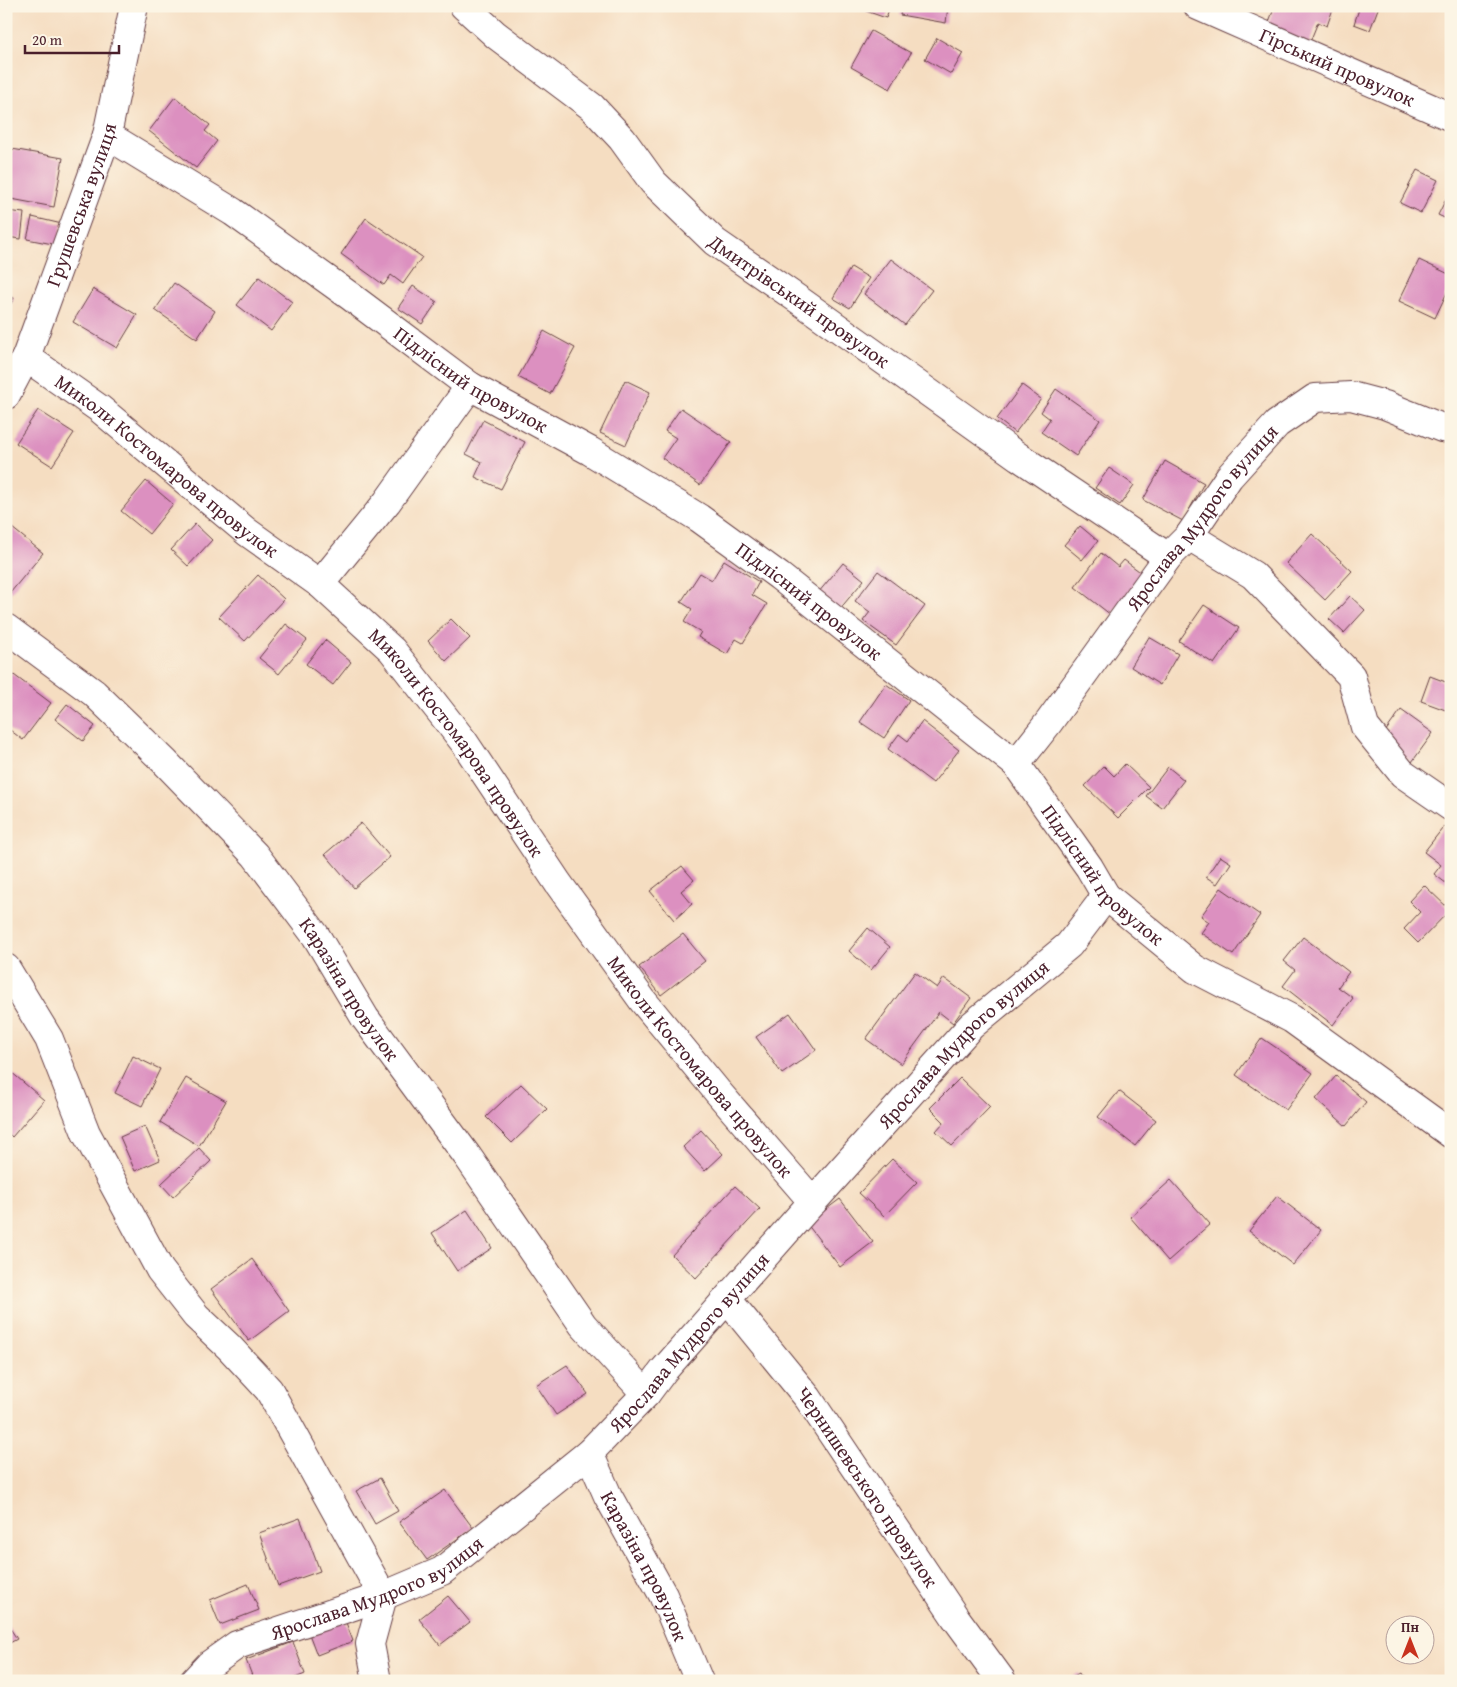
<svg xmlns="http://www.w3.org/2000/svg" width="1457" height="1687" font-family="'Gentium Book Plus',serif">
<rect width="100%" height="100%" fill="#fcf5e5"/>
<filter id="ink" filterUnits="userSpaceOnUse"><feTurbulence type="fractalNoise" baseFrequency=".02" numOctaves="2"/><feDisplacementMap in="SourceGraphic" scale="10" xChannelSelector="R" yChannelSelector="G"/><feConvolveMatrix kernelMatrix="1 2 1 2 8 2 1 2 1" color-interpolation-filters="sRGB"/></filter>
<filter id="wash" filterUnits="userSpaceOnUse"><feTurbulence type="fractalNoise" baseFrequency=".0096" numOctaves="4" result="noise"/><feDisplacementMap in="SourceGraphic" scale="20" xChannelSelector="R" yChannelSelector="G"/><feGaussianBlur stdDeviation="1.12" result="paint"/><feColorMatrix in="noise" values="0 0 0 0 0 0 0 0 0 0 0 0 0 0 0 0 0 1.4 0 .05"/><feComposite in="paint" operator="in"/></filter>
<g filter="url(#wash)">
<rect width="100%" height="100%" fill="#f5ddc1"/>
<g id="blocks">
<path fill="#dc90c0" d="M 867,6 L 890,6 L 886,18 L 866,11 Z
M 902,6 L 948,6 L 946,23 L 900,15 Z
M 1275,6 L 1334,6 L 1327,26 L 1318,22 L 1309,44 L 1267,27 Z
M 1360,6 L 1379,6 L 1370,30 L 1354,24 Z
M 871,31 L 911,53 L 890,89 L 851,67 Z
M 937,38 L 963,53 L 951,74 L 925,59 Z
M 175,97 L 210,125 L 205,131 L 217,141 L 196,168 L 149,131 Z
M 12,149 L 63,158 L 54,207 L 6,198 L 6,181 Z
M 1417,170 L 1438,180 L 1421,213 L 1400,203 Z
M 1451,189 L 1451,221 L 1438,215 Z
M 6,211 L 24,213 L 21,239 L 6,237 Z
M 32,217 L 62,224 L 58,245 L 27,239 Z
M 366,218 L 422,257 L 403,284 L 391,275 L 384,285 L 341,254 Z
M 891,259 L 932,290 L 905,325 L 864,294 Z
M 1419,260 L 1451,275 L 1451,284 L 1435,318 L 1399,301 Z
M 851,267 L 869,278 L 850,308 L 833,298 Z
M 259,277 L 292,302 L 271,331 L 237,305 Z
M 174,283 L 215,311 L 197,339 L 155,310 Z
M 413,286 L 437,302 L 422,324 L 398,308 Z
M 93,289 L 137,315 L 117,348 L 73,322 Z
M 6,293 L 14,298 L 6,312 Z
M 544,331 L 575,348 L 550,394 L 518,377 Z
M 625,380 L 650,392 L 626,445 L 600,433 Z
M 1022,385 L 1041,399 L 1015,433 L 997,419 Z
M 1056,389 L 1100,420 L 1076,456 L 1041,432 L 1050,419 L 1041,412 Z
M 681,408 L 731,442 L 700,485 L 662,458 L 676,438 L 665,431 Z
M 38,410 L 74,433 L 52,466 L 16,443 Z
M 483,420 L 525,442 L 501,489 L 475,477 L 482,462 L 466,454 Z
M 1165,461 L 1204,483 L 1183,521 L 1143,500 Z
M 1109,468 L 1134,485 L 1120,505 L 1095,488 Z
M 146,481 L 173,504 L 149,534 L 121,511 Z
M 6,523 L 43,553 L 6,598 Z
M 195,524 L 212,540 L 188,566 L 171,550 Z
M 1080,526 L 1098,541 L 1082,560 L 1064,545 Z
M 1312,534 L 1352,571 L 1325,600 L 1286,563 Z
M 1101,553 L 1118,567 L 1124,560 L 1143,574 L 1111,615 L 1075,587 Z
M 724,560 L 759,582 L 752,595 L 767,604 L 743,643 L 736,639 L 727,654 L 698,637 L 701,632 L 684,622 L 692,609 L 681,602 L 700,573 L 712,580 Z
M 843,563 L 864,580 L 839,610 L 818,593 Z
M 878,571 L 925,606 L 896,645 L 863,621 L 870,612 L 855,601 Z
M 258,575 L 284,599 L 245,641 L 219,617 Z
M 1350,596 L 1365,610 L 1344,633 L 1329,619 Z
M 1204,605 L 1239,628 L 1214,664 L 1179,641 Z
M 451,619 L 470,638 L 446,661 L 428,641 Z
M 286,624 L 307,640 L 279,674 L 259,658 Z
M 1149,637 L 1178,654 L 1160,685 L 1131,667 Z
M 325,640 L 351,662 L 333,685 L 306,664 Z
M 6,669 L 51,703 L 23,740 L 6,727 Z
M 1430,676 L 1451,684 L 1451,712 L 1421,701 Z
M 886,684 L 909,700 L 884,738 L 860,722 Z
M 67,704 L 95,726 L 83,741 L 55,719 Z
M 1401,710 L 1433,733 L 1412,762 L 1380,739 Z
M 922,721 L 959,750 L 933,783 L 888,749 L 899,734 L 908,741 Z
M 1125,764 L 1149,787 L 1118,818 L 1085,786 L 1104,766 L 1114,776 Z
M 1168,767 L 1184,780 L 1162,808 L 1146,796 Z
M 361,823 L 390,857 L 354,888 L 325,854 Z
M 1446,824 L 1451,827 L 1451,887 L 1434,874 L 1441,865 L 1424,852 Z
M 1220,856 L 1231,863 L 1217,884 L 1206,877 Z
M 682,866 L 694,880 L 681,891 L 692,904 L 674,920 L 650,891 Z
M 1424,885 L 1450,910 L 1418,943 L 1404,929 L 1420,912 L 1409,901 Z
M 1221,888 L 1260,915 L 1233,955 L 1201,933 L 1209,922 L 1201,916 Z
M 868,928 L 890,947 L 871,970 L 849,951 Z
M 683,934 L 705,961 L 661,995 L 639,967 Z
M 1303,937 L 1349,972 L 1338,987 L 1353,998 L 1333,1025 L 1283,986 L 1295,970 L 1284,961 Z
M 915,972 L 937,988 L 944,978 L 971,998 L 953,1023 L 939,1012 L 901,1064 L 866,1039 Z
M 790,1013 L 816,1050 L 782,1074 L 756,1037 Z
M 1262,1038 L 1313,1073 L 1286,1110 L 1236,1075 Z
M 133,1056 L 160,1069 L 142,1106 L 115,1093 Z
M 10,1071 L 44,1100 L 12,1137 L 6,1131 L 6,1075 Z
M 1336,1076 L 1366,1102 L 1346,1126 L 1316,1099 Z
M 186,1078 L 226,1101 L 199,1146 L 160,1122 Z
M 960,1078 L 990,1107 L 952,1146 L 936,1131 L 944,1122 L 930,1108 Z
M 521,1084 L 547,1109 L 512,1143 L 486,1117 Z
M 1119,1091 L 1156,1120 L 1135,1146 L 1098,1117 Z
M 145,1126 L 160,1160 L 135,1171 L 120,1137 Z
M 701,1130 L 723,1154 L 705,1171 L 683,1147 Z
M 199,1148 L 211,1161 L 173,1197 L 161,1184 Z
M 892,1159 L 917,1182 L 884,1216 L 859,1193 Z
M 1171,1180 L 1210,1224 L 1168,1261 L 1130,1217 Z
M 735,1186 L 760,1209 L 696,1278 L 672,1255 Z
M 1277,1196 L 1321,1230 L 1293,1265 L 1249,1231 Z
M 840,1199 L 873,1242 L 840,1267 L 807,1224 Z
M 467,1210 L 492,1248 L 457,1271 L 432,1233 Z
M 252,1259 L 289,1311 L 249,1341 L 211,1289 Z
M 567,1365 L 588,1394 L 556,1415 L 536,1385 Z
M 380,1478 L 398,1511 L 375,1524 L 356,1491 Z
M 445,1490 L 473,1528 L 427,1560 L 399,1522 Z
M 300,1518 L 320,1571 L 278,1586 L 259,1533 Z
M 248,1584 L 259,1610 L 220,1625 L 210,1600 Z
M 448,1596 L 470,1622 L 440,1645 L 419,1619 Z
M 345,1620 L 353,1641 L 317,1655 L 309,1634 Z
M 6,1622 L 17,1639 L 6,1645 Z
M 293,1642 L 305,1674 L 288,1681 L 254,1681 L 246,1660 Z
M 1079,1673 L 1083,1681 L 1065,1681 Z"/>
</g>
</g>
<g filter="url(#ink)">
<use href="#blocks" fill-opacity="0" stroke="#643c42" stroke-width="1"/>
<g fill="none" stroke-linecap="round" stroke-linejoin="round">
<defs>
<g id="minor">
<path id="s1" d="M 464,6 L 496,35 L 592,107 L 622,139 L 653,182 L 715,242 L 799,300 L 1019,457 L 1168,557"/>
<path id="s2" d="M 1198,6 L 1451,117"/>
<path id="s3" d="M 107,135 L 233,212 L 350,296 L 470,386 L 590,451 L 699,518 L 779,576 L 1016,764 L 1089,867 L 1106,896 L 1195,969 L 1292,1019 L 1451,1134"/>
<path id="s4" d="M 26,357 L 100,409 L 247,532 L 320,584 L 392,650 L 464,742 L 558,883 L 643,1001 L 717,1091 L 813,1202"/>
<path id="s5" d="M 6,395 L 26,357 L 107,135 L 134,6"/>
<path d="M 1189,536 L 1253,575 L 1351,676 L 1365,727 L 1403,774 L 1451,807"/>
<path d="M 320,584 L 387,502 L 470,386"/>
<path id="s6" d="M 6,628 L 94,693 L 164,761 L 255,855 L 316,936 L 365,1018 L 468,1157 L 583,1325 L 646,1394"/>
<path id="s7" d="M 1016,764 L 1049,722 L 1168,557 L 1189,536 L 1229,477 L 1277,424 L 1315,398 L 1351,396 L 1385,405 L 1442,428 L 1451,429"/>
<path d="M 6,968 L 49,1039 L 86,1133 L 160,1270 L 196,1316 L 229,1347 L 269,1390 L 383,1596 L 370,1644 L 377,1681"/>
<path id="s8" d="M 727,1299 L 808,1398 L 955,1617 L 1002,1681"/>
<path id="s9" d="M 589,1453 L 608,1496 L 663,1595 L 699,1681"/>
<path id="s10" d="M 194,1681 L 209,1665 L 237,1645 L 383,1596 L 442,1571 L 589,1453 L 646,1394 L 664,1370 L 800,1216 L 971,1026 L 1069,945 L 1106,896"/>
</g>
</defs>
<use href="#minor" stroke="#643c42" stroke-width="30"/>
<use href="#minor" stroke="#fff" stroke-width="28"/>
</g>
</g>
<g text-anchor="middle" stroke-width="4.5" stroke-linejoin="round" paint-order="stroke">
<g font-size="20" fill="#4a1f2b" stroke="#fcf5e5">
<text dy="7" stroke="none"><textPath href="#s2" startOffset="152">Гірський провулок</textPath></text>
<text dy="7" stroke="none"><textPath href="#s5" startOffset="205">Грушевська вулиця</textPath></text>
<text dy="7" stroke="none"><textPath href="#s1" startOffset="449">Дмитрівський провулок</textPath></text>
<text dy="7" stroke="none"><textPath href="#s3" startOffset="439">Підлісний провулок</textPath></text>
<text dy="7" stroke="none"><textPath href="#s4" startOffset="178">Миколи Костомарова провулок</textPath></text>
<text dy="7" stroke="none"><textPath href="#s7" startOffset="309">Ярослава Мудрого вулиця</textPath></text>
<text dy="7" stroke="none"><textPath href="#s3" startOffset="844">Підлісний провулок</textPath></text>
<text dy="7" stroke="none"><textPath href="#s4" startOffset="582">Миколи Костомарова провулок</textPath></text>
<text dy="7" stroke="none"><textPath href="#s3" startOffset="1249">Підлісний провулок</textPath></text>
<text dy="7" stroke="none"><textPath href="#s6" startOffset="502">Каразіна провулок</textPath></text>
<text dy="7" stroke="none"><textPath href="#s10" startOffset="1018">Ярослава Мудрого вулиця</textPath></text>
<text dy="7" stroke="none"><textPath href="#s4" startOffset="988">Миколи Костомарова провулок</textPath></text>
<text dy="7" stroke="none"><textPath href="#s10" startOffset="612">Ярослава Мудрого вулиця</textPath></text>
<text dy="7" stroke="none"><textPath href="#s8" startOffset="235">Чернишевського провулок</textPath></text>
<text dy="7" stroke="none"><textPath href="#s9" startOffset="126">Каразіна провулок</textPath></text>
<text dy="7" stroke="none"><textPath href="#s10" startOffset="208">Ярослава Мудрого вулиця</textPath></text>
</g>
</g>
<rect width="1457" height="1687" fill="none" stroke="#fcf5e5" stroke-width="25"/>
<g transform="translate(1410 1640)"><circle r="24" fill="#fcf5e5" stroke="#b59f9b"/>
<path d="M0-4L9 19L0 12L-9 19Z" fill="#c8321e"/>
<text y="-8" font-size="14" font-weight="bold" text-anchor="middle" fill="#4a1f2b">Пн</text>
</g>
<path d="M25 45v8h94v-8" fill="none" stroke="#4a1f2b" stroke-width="2.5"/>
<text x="32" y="45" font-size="15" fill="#4a1f2b" stroke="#fcf5e5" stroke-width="4" paint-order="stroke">20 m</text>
</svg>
